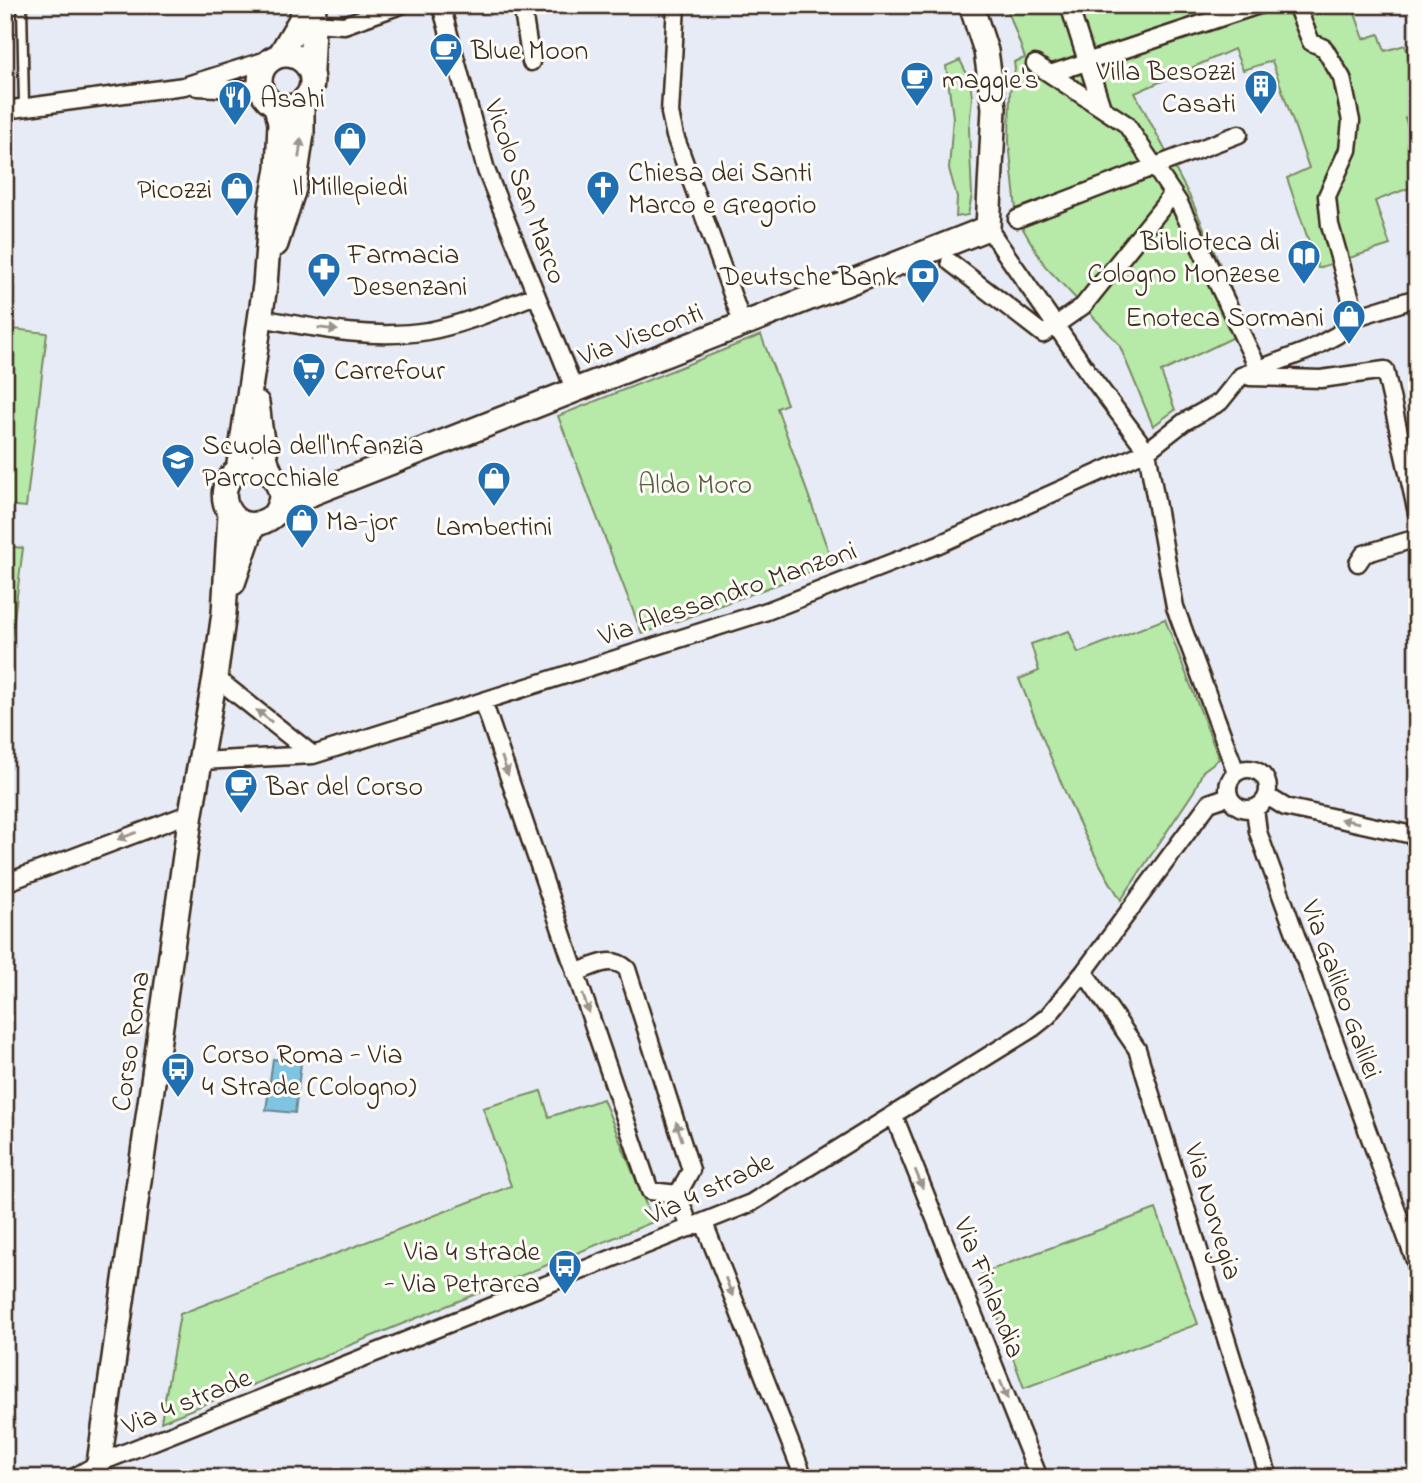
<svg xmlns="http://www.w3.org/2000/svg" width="1422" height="1483" font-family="'Indie Flower',sans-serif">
<rect width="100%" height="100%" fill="#e7ebf6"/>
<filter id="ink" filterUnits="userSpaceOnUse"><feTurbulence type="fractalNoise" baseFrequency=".0143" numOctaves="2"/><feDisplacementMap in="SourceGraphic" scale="14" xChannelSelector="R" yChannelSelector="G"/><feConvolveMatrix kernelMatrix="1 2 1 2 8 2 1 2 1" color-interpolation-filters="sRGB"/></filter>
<g filter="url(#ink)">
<path fill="#b7e9a9" stroke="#798a64" stroke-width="2" d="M 1006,5 L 1304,5 L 1308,17 L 1352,5 L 1364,39 L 1379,34 L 1385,51 L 1405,45 L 1410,58 L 1417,56 L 1417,114 L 1405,118 L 1417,153 L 1417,185 L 1375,201 L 1390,245 L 1318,268 L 1287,178 L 1309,168 L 1272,61 L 1243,70 L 1234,49 L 1135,93 L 1191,199 L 1249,330 L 1161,372 L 1175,410 L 1153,426 L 1119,344 L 1045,266 L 1017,219 L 1009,142 L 1010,92 L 1015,69 L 1014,62 L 1025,58 Z
M 960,60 L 970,80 L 972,97 L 969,129 L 972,195 L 968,215 L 956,217 L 957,197 L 949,169 L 953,117 L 946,66 Z
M 5,328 L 47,333 L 26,507 L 5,505 Z
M 761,335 L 787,404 L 777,408 L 833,564 L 642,634 L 558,416 Z
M 5,546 L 23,548 L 11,642 L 5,641 Z
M 1165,619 L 1219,759 L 1203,771 L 1194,791 L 1121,900 C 1077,832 1050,754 1019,679 L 1039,671 L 1031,644 L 1069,631 L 1078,653 Z
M 541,1091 L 549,1117 L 603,1099 L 653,1222 L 161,1422 L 180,1314 L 511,1186 L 483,1108 Z
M 1156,1209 L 1198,1324 L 1024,1388 L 982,1273 Z"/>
<path fill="#7fc4e0" stroke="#648692" stroke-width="2" d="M 273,1059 L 301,1063 L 295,1113 L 266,1110 Z"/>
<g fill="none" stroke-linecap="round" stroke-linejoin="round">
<defs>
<path id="lane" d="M 22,5 L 24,107"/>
<path id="street" d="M 441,5 L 486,170 L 575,391
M 522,5 L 531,62
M 676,5 L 670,113 L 675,136 L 743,325
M 1069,5 L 1102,108
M 1296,5 L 1311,42 L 1324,48 L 1342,78 L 1351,121 L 1348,150 L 1327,196 L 1330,225 L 1356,317
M 313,23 L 344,25 L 401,5
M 1035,64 L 1126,124 L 1179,203 L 1259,370
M 1050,74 L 1259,5
M 197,87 L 261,90
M 5,110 L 184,86 L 270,59
M 1017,219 L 1239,134
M 988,228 L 1090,375 L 1147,451 L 1175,607 L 1236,772
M 950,262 L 1043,334 L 1083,306 L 1173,194
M 260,318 C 315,328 372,340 428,331 C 465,324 501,308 536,295
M 1250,377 L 1321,379 L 1385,370 L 1417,513
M 1358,563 L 1364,554 L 1417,538
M 215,677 L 313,755
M 483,701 L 650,1191 L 678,1194
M 201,761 L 313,755 L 767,611 L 937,545 L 1147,451 L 1184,422 L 1220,402 L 1241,376 L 1309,350 L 1337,335 L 1356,317 L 1417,298
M1228 789a20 20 0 1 1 40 0a20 20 0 1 1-40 0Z
M 1267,796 L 1285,807 L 1417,836
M 1255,808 L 1258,832 L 1417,1266
M 5,883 L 191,813
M 1084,972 L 1137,1049 L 1269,1478
M 575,973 C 593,967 611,954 627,969 L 691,1170 L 678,1194 L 690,1228
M 894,1116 L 1039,1478
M 704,1223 L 804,1478
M 73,1478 L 99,1463 L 751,1203 L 1033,1028 L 1048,1016 L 1084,972 L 1209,803 L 1229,796"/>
<path id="secondary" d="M260 81a26 26 0 1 1 52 0a26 26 0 1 1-52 0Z
M 280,55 L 300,21 L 306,5
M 311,70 L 314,5
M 276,244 L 294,188 L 302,133 L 302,102
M 257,403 C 260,424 261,446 268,466 C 271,477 280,483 281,495 C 281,502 278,509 274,515 C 270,519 265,521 260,523 C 224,534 209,478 245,468 C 268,463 278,487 297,492 C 302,493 308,493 313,493
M 238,471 L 265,285 L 271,206 L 278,169 L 280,123 L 276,106
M 275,514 L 313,493 L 988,228 L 994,108 L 986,51 L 971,5
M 233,583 L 253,525
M 97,1478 L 191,813 L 215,677 L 224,613 L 230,515"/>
</defs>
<use href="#lane" stroke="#3b2a1e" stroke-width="13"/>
<use href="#street" stroke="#3b2a1e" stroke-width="21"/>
<use href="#secondary" stroke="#3b2a1e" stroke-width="28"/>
<use href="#lane" stroke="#fdfcf7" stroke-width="8"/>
<use href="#street" stroke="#fdfcf7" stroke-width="16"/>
<use href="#secondary" stroke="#fdfcf7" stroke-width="23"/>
</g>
<defs><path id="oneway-solid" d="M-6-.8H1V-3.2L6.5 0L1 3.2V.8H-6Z" transform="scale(1.75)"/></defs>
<g fill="#9c938a">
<use href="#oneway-solid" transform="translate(300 148) rotate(-83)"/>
<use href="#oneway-solid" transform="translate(328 329) rotate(7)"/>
<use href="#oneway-solid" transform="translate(264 716) rotate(-142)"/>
<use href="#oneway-solid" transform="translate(505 766) rotate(71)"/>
<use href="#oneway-solid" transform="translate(1350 821) rotate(-168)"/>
<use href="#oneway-solid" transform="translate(127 836) rotate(159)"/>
<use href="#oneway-solid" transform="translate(586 1004) rotate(71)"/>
<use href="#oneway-solid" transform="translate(679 1131) rotate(-108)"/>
<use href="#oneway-solid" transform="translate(919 1179) rotate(68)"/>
<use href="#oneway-solid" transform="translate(729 1287) rotate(69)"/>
<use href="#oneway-solid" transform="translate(1004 1390) rotate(68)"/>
</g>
</g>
<defs>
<symbol id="cafe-pin" viewBox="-11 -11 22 30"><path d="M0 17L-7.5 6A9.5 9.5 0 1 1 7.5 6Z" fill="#1f6fb2" stroke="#fdfcf7"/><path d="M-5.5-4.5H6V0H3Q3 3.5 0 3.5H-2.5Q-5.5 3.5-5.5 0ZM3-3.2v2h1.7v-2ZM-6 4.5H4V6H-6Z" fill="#fff"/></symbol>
<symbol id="building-pin" viewBox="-11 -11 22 30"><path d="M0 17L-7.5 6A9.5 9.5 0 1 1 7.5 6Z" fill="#1f6fb2" stroke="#fdfcf7"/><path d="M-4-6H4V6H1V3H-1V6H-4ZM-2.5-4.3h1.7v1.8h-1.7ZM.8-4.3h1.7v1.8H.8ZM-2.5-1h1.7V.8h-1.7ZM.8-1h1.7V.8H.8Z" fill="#fff"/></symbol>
<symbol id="restaurant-pin" viewBox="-11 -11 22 30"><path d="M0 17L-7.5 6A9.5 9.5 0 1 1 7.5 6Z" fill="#1f6fb2" stroke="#fdfcf7"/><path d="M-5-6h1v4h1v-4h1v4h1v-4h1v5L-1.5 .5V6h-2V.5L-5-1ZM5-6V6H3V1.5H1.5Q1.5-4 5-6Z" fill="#fff"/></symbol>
<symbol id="shop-pin" viewBox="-11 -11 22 30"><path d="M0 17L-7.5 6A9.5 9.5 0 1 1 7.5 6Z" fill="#1f6fb2" stroke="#fdfcf7"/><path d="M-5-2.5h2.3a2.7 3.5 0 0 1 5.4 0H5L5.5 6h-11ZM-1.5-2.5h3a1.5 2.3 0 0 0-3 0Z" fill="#fff"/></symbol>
<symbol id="church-pin" viewBox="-11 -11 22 30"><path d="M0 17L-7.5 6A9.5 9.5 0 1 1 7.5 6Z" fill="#1f6fb2" stroke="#fdfcf7"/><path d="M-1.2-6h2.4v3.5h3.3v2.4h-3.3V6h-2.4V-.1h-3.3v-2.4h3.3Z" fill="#fff"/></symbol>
<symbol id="library-pin" viewBox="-11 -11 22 30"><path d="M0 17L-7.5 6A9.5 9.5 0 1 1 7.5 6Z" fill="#1f6fb2" stroke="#fdfcf7"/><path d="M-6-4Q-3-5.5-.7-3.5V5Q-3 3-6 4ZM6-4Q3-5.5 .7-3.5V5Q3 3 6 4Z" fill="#fff"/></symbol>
<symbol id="pharmacy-pin" viewBox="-11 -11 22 30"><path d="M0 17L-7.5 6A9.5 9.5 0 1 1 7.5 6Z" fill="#1f6fb2" stroke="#fdfcf7"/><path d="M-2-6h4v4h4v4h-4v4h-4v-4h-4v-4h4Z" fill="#fff"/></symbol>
<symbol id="bank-pin" viewBox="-11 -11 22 30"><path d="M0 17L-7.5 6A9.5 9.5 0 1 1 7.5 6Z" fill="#1f6fb2" stroke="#fdfcf7"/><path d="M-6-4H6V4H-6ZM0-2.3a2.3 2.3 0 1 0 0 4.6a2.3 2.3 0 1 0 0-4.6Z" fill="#fff"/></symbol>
<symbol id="supermarket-pin" viewBox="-11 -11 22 30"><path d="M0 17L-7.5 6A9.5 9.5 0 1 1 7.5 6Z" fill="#1f6fb2" stroke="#fdfcf7"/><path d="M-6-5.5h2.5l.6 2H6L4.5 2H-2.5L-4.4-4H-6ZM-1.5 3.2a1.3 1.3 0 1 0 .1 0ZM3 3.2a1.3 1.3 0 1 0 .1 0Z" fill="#fff"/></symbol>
<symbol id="school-pin" viewBox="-11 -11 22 30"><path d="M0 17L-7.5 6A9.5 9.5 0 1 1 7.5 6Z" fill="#1f6fb2" stroke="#fdfcf7"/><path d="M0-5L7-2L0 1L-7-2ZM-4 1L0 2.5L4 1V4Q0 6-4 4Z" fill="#fff"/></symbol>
<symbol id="bus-pin" viewBox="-11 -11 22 30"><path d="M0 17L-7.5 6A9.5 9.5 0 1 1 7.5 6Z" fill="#1f6fb2" stroke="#fdfcf7"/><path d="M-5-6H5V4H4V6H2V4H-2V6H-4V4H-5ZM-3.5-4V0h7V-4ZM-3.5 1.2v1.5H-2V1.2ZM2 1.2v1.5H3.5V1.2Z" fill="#fff"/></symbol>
</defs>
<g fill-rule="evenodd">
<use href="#cafe-pin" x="427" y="30" width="38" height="52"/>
<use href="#cafe-pin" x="898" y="59" width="38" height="52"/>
<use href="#building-pin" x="1242" y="67" width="38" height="52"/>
<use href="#restaurant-pin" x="216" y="78" width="38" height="52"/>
<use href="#shop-pin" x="331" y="119" width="38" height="52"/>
<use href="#church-pin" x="584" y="168" width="38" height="52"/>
<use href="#shop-pin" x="218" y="169" width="38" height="52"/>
<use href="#library-pin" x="1285" y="237" width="38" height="52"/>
<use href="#pharmacy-pin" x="305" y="250" width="38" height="52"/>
<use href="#bank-pin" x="904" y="256" width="38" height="52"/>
<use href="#shop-pin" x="1330" y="297" width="38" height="52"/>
<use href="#supermarket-pin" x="290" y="350" width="38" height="52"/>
<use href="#school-pin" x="159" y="441" width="38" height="52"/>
<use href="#shop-pin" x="475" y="459" width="38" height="52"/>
<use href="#shop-pin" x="283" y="501" width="38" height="52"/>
<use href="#cafe-pin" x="222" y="766" width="38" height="52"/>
<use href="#bus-pin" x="159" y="1050" width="38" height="52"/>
<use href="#bus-pin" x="546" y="1247" width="38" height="52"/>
</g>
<g text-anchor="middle" stroke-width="6" stroke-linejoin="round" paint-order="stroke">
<g font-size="28" fill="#3b2a1e" stroke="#fdfcf7" text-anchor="start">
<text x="471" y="59">Blue Moon</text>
<text x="1236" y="80" text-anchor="end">Villa Besozzi<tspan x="1236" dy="32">Casati</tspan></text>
<text x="942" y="88">maggie's</text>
<text x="260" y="107">Asahi</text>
<text x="628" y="181">Chiesa dei Santi<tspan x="628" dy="32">Marco e Gregorio</tspan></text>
<text x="350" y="195" text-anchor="middle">Il Millepiedi</text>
<text x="212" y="198" text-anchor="end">Picozzi</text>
<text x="1280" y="250" text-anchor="end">Biblioteca di<tspan x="1280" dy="32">Cologno Monzese</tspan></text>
<text x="348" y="263">Farmacia<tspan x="348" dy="32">Desenzani</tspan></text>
<text x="898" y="285" text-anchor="end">Deutsche Bank</text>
<text x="1324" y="326" text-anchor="end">Enoteca Sormani</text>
<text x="334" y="379">Carrefour</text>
<text x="202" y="454">Scuola dell'Infanzia<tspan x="202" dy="32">Parrocchiale</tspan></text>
<text x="326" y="530">Ma-jor</text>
<text x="494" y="535" text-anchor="middle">Lambertini</text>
<text x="266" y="795">Bar del Corso</text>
<text x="202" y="1063">Corso Roma - Via<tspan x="202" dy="32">4 Strade (Cologno)</tspan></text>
<text x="540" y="1260" text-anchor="end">Via 4 strade<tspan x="540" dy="32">- Via Petrarca</tspan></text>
</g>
<g font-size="28" fill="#3b2a1e" stroke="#fdfcf7">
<text transform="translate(527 191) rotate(70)" y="10">Vicolo San Marco</text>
<text transform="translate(640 333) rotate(-21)" y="10">Via Visconti</text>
<text transform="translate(727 592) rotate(-19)" y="10">Via Alessandro Manzoni</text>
<text transform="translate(1343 989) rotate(70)" y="10">Via Galileo Galilei</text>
<text transform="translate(129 1041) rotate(-82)" y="10">Corso Roma</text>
<text transform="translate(709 1187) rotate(-25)" y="10">Via 4 strade</text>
<text transform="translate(1215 1211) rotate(73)" y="10">Via Norvegia</text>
<text transform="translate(991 1287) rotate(68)" y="10">Via Finlandia</text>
<text transform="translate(186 1400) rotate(-22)" y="10">Via 4 strade</text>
</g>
<g font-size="28" fill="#5a5a41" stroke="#fdfcf7">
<text x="695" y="493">Aldo Moro</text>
</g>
</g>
<rect width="1422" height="1483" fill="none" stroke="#fdfcf7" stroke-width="28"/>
<rect x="14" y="14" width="1394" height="1455" fill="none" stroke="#3b2a1e" stroke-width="2.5" filter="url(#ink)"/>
</svg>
